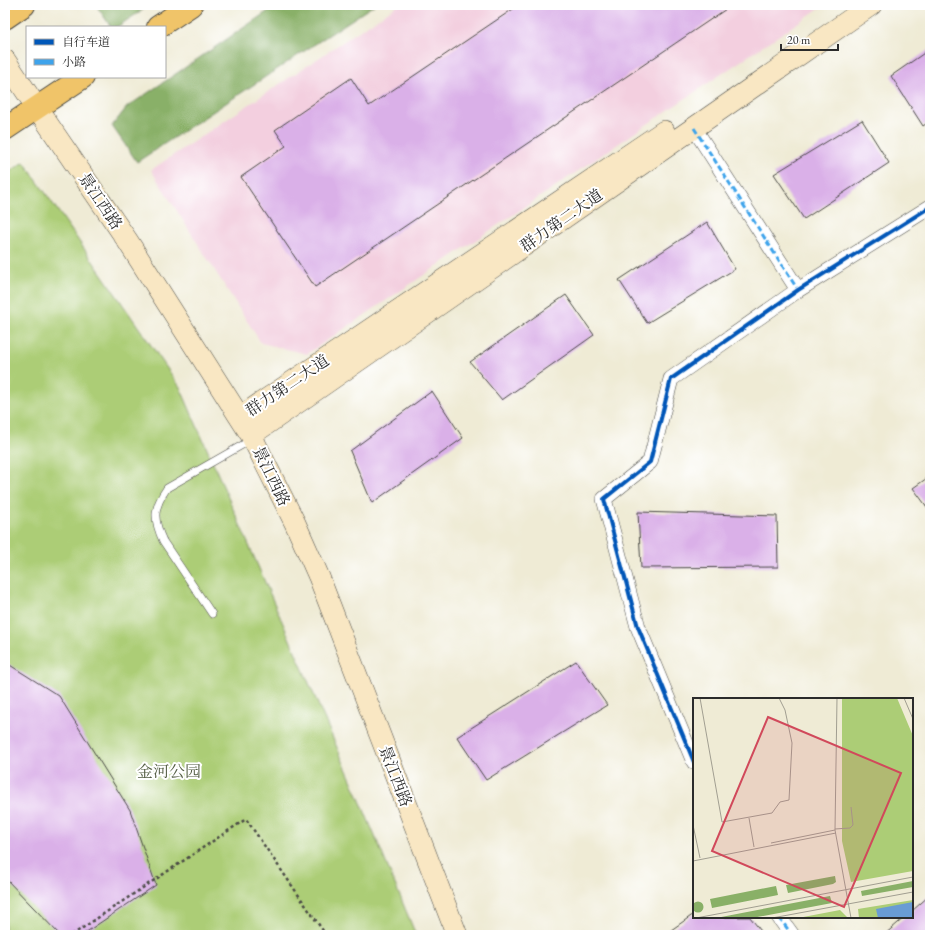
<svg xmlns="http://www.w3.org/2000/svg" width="935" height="940" font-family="'EB Garamond','Noto Serif SC',serif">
<rect width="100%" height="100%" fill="#fff"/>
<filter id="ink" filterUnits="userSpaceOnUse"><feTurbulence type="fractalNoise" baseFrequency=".025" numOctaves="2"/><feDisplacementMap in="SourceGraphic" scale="8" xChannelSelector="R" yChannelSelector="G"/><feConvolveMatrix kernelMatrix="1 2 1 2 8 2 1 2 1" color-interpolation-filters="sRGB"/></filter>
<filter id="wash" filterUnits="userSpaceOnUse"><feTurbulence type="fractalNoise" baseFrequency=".012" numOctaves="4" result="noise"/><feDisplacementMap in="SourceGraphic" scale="16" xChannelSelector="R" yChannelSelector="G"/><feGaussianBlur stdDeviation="0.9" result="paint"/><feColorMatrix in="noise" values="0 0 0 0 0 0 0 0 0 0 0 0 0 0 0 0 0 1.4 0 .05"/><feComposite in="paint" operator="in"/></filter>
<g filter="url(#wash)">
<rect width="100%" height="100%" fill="#efebd5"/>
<path fill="#f3cfdf" d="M 398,5 L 824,5 L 307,354 L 261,343 L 151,170 Z"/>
<path fill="#accd76" stroke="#6c7c50" d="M 24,162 L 180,387 L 362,805 L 416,935 L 5,935 L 5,175 Z"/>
<path fill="#89b067" stroke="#5a6e49" d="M 96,5 L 150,5 L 117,27 L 111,27 Z
M 277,5 L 374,5 L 137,162 L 112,126 L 127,107 Z"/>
<g id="blocks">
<path fill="#dab0e8" d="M 519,5 L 732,5 L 315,287 L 241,177 L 286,146 L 275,130 L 351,78 L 369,106 Z
M 930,49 L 930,121 L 923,126 L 891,76 Z
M 862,120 L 889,163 L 804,219 L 774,174 Z
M 707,222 L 735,269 L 647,323 L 619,280 Z
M 566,295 L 594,335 L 502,400 L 470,362 Z
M 432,391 L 463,438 L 372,503 L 350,451 Z
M 930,476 L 930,511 L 913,488 Z
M 638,512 L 777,516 L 778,567 L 641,568 Z
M 576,661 L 607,705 L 486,780 L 457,737 Z
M 5,662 L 59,696 L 130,810 L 156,885 L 82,935 L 60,935 L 5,878 Z
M 930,895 L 930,935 L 884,935 L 905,917 L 912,917 L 912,911 Z
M 694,914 L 694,917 L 750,917 L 764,935 L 664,935 Z"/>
</g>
</g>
<g filter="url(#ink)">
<use href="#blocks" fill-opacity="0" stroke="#484844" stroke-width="1"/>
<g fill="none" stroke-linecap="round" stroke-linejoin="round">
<defs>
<path id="lane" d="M 212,614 L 163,541 C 153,519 153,508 167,488 L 251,440"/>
<path id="street" d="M 694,128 L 798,290
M 694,762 L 638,627 L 604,499 L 650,462 L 671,379 L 798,290 L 930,207
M 779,917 L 792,935"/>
<path id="secondary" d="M 5,60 L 37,108 L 127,240 L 251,435 L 295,523 L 319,577 L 457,935
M 240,417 L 664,131
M 251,435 L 871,5"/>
<path id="primary" d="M 5,18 L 24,5
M 158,27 L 191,5
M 5,129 L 83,77"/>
</defs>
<use href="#lane" stroke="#484844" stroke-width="8"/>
<use href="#street" stroke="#484844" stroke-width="16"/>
<use href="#secondary" stroke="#484844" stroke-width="22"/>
<use href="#primary" stroke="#484844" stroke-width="24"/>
<path stroke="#484844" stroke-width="2.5" stroke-dasharray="3 3" stroke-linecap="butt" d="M 72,935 L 246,819 L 326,935"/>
<use href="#lane" stroke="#fff" stroke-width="7"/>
<use href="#street" stroke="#fff" stroke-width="15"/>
<use href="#secondary" stroke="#f9e7c3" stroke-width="21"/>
<use href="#primary" stroke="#f0c469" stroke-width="22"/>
<path stroke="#3ea3eb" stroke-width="3" stroke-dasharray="6 3" stroke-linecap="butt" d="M 694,128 L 798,290
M 779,917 L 792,935"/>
<defs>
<path id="cycleway" d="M 694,762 L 638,627 L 604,499 L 650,462 L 671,379 L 798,290 L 930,207"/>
</defs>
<use href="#cycleway" stroke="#fff" stroke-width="6"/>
<use href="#cycleway" stroke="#0057b8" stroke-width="4"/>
</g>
</g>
<g text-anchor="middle" stroke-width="4" stroke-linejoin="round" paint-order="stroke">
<g font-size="16" fill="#2b2b2b" stroke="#fff">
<text transform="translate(101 201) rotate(56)" y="6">景江西路</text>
<text transform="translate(561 220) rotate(-35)" y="6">群力第二大道</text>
<text transform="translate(287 385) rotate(-34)" y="6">群力第二大道</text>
<text transform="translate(272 476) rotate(64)" y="6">景江西路</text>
<text transform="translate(396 776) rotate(69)" y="6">景江西路</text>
</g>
<g font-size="16" fill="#525c42" stroke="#fff">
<text x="169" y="777">金河公园</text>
</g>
</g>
<g transform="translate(693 698)">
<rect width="220" height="220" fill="#efebd5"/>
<path d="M 149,0 L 204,0 L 220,38 L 220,173 L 158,184 L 149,143 ZM 220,202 L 220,220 L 166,220 L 165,211 ZM 147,212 L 155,220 L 105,220 Z" fill="#accd76"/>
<path d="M 142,178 L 143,184 L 140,186 L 95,195 L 93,187 ZM 220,183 L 220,189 L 169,198 L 168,193 ZM 83,188 L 85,197 L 19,210 L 17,201 ZM 137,198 L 139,205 L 59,220 L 23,220 ZM-0.5 209a5.5 5.5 0 1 1 11 0a5.5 5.5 0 1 1-11 0Z" fill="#89b067"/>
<path d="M 220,204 L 220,220 L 185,220 L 183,211 Z" fill="#699cd4"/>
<path fill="none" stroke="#a19e91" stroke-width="1" d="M 7,0 L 29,124 L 79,115 L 87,104 L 96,102 L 99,45 L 92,12 L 86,0M 144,0 L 142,132 L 158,220M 211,0 L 220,21M 56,120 L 61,149M 0,127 L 7,160M 142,131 L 157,130 L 160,127 L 158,109M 78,145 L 142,132M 0,163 L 143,135M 3,220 L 220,179M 79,220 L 220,194"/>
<path fill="#d1495b" fill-opacity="0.15" stroke="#d1495b" stroke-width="2" d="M 75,19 L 208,75 L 151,209 L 19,153 Z"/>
<rect width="220" height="220" fill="none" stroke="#2b2b2b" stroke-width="2"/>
</g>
<rect width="935" height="940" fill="none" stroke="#fff" stroke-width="20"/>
<rect x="26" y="26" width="140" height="52" fill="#ffffff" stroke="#aaaaaa"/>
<rect x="34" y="39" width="20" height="6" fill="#0057b8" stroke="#aaaaaa"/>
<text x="62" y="46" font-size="12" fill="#2b2b2b">自行车道</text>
<rect x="34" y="59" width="20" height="6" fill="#3ea3eb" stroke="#aaaaaa"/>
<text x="62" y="66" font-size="12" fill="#2b2b2b">小路</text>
<path d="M781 44v6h57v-6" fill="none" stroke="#2b2b2b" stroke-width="2"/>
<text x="787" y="44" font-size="12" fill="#2b2b2b" stroke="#ffffff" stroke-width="3" paint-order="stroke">20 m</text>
</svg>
